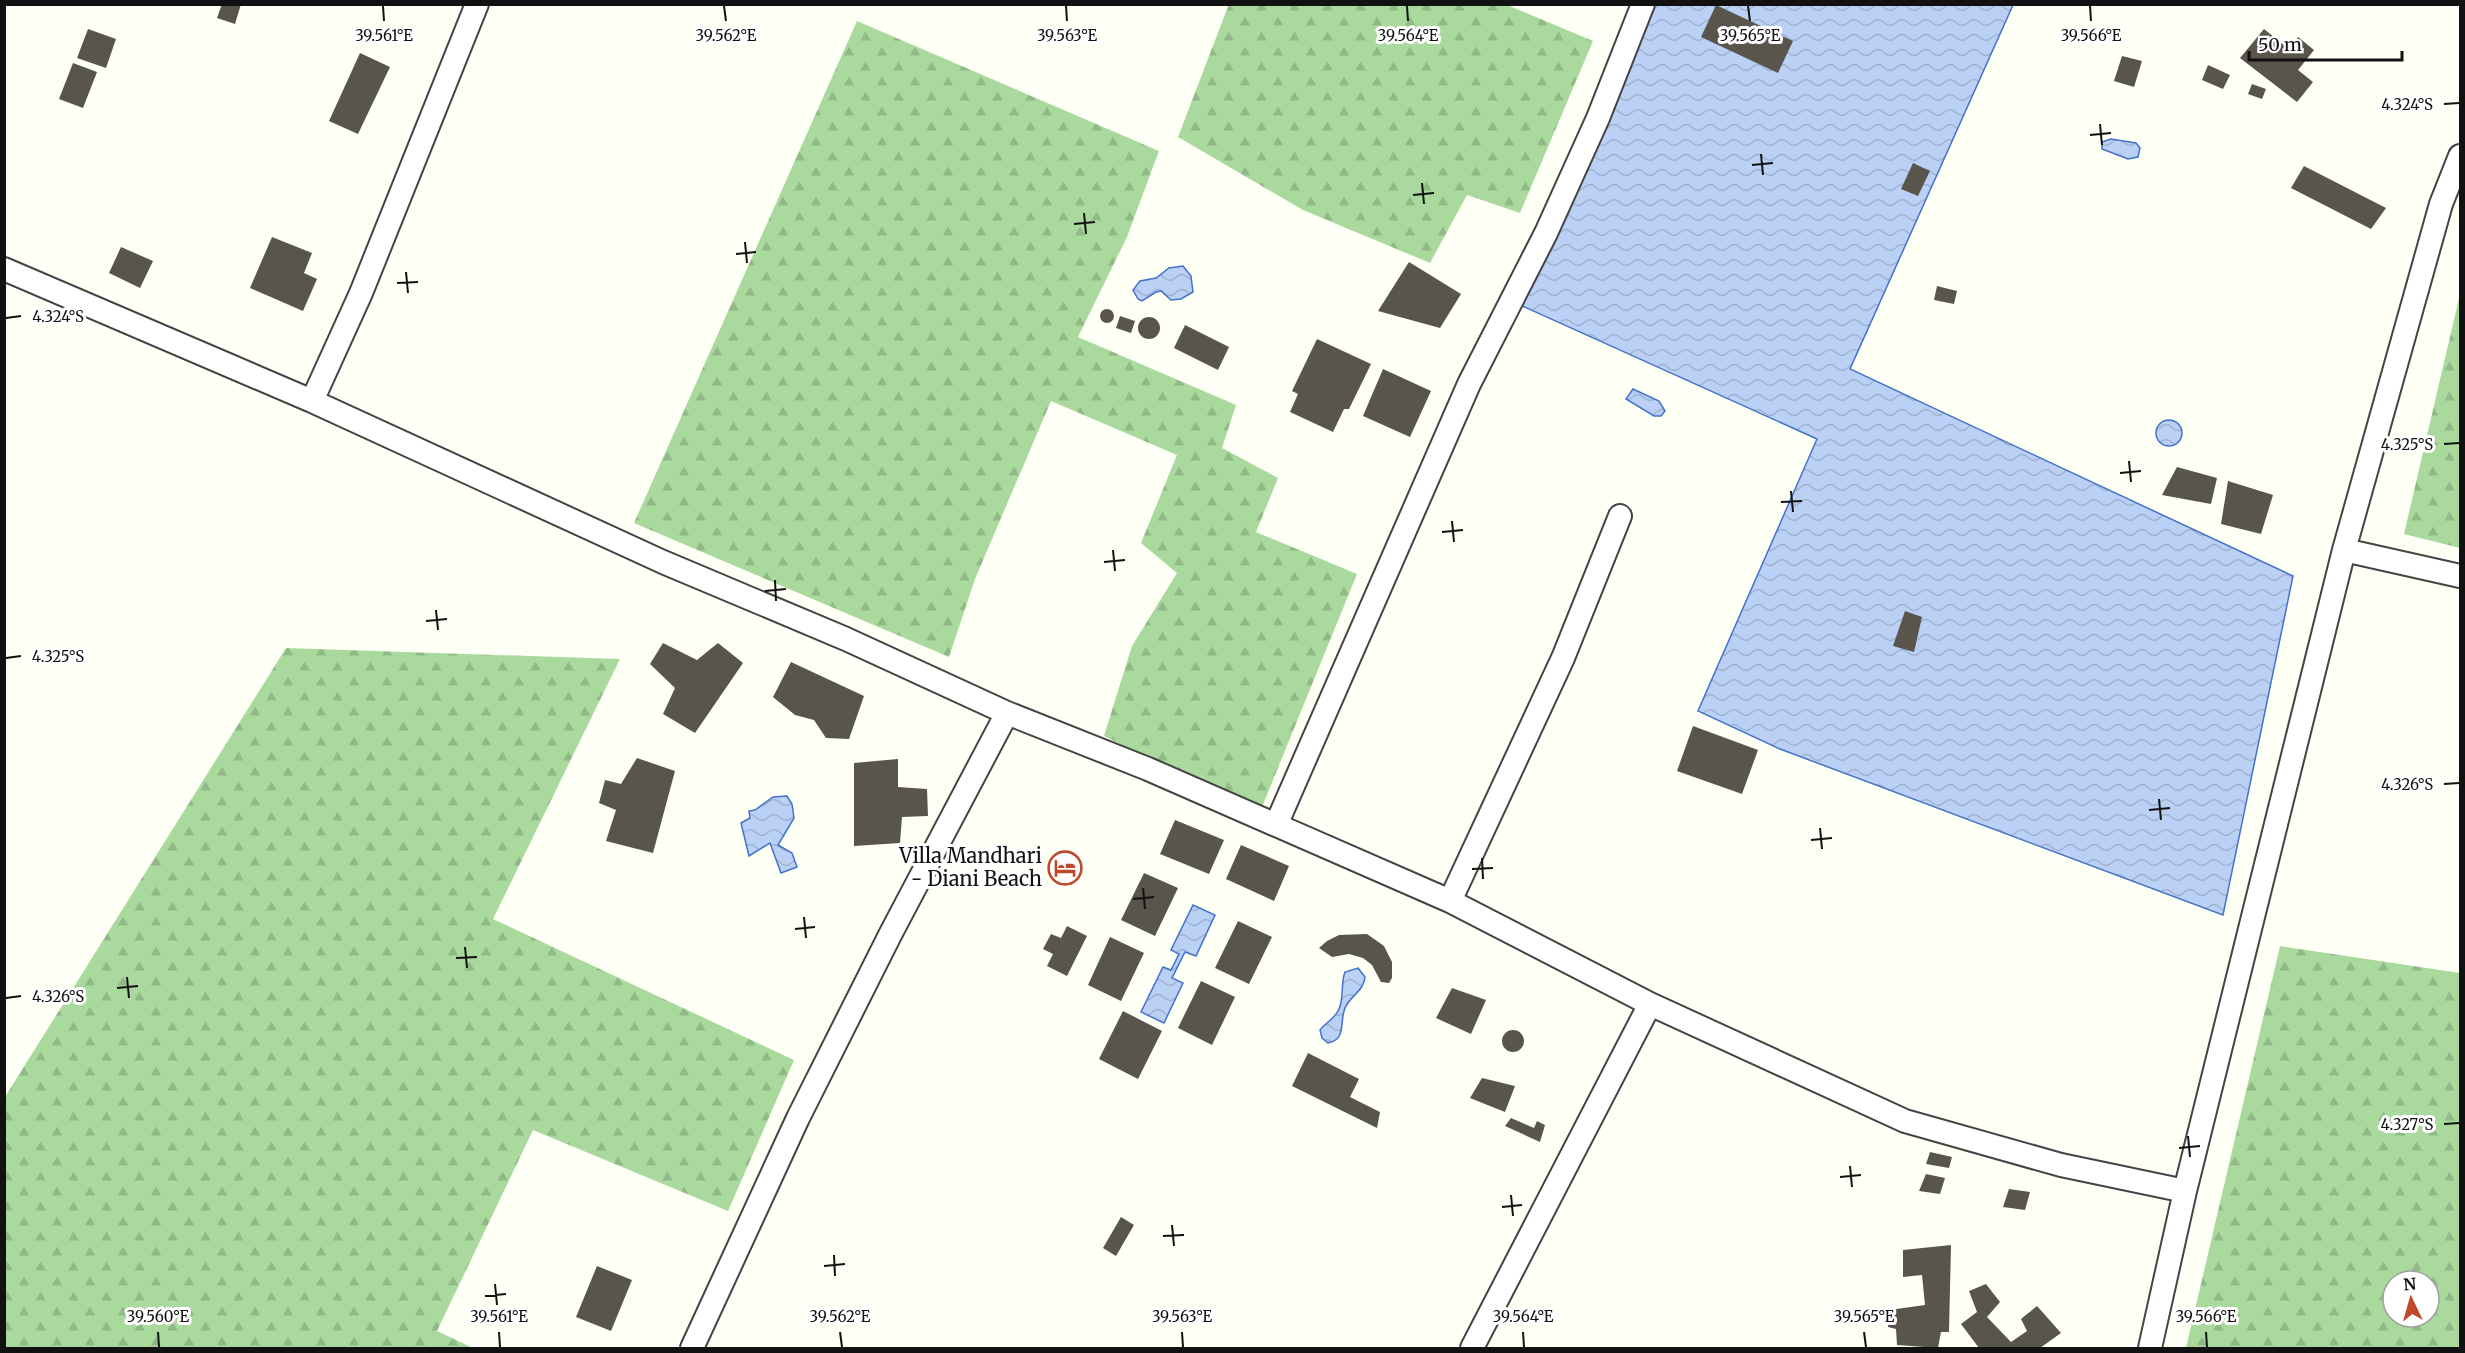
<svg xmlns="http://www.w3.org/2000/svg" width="2465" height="1353" font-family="Merriweather,serif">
<defs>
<pattern id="forest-firs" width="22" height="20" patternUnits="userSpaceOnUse" patternTransform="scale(1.5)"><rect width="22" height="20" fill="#aad99e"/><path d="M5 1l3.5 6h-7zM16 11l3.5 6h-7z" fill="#91b987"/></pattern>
<pattern id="water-waves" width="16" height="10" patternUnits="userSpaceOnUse" patternTransform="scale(1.5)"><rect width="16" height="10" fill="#bad0f5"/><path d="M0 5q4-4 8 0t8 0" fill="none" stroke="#9fb2d1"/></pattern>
</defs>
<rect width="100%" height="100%" fill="#fefff5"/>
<path fill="url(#forest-firs)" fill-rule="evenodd" d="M 1229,4 L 1507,5 L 1593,41 L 1520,213 L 1467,195 L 1430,263 L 1303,210 L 1178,137 Z
M 857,21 L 1159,151 L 1127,237 L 1078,337 L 1236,405 L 1222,448 L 1278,478 L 1256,532 L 1357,574 L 1260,812 L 1104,736 L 1132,646 L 1177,573 L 1141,543 L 1177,455 L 1051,401 L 975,579 L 949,657 L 634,523 Z
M 2460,294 L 2460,548 L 2404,534 Z
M 286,648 L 620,659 L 493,919 L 794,1060 L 728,1211 L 533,1130 L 437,1331 L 473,1348 L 5,1348 L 5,1097 Z
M 2280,946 L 2460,973 L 2460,1348 L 2186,1348 ZM 2393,1281 L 2429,1281 L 2429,1317 L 2393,1317 Z"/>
<path fill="url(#water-waves)" stroke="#4372ca" stroke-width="1.5" d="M 1652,5 L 2013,5 L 1850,369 L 2293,576 L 2223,915 L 1780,749 L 1698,711 L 1817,439 L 1518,304 Z
M 2111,139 L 2136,143 L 2140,148 L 2138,157 L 2128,159 L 2102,149 L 2102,142 Z
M 1183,266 L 1191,276 L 1193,292 L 1181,299 L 1171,300 L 1161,291 L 1156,292 L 1142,301 L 1138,299 L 1133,290 L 1140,281 L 1156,278 L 1169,268 Z
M 1633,389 L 1659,401 L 1665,411 L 1661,416 L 1654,416 L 1626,399 Z
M2156 433a13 13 0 1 1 26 0a13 13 0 1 1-26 0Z
M 787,796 L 792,804 L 794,818 L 778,845 L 792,853 L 797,867 L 781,873 L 770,843 L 749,856 L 741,823 L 750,818 L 749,811 L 755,810 L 773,797 Z
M 1193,905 L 1215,915 L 1196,956 L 1185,952 L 1172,978 L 1183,983 L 1164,1023 L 1141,1012 L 1163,967 L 1171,970 L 1179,954 L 1171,950 Z
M 1358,968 L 1365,977 C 1364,991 1350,996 1345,1008 C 1339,1023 1347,1039 1328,1043 L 1322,1038 L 1320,1030 C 1325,1023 1334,1019 1338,1011 C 1345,999 1340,984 1345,972 Z"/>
<path fill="#59554d" d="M 222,4 L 241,4 L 235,24 L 217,18 Z
M 1716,5 L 1793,41 L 1778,73 L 1701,37 Z
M 88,29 L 116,39 L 106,68 L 77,58 Z
M 2264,29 L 2289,49 L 2298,37 L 2314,50 L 2298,70 L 2313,82 L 2297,102 L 2240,58 Z
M 360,53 L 390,67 L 358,134 L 329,121 Z
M 2122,56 L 2142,61 L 2134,87 L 2114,81 Z
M 73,63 L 97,72 L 83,108 L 59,99 Z
M 2208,65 L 2230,75 L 2223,89 L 2202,80 Z
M 2252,84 L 2266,89 L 2262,99 L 2248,94 Z
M 1913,163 L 1930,171 L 1918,196 L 1901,189 Z
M 2304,166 L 2386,208 L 2371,229 L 2291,188 Z
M 272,237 L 312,253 L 304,273 L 317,279 L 303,311 L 250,288 Z
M 121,247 L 153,261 L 140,288 L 109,273 Z
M 1409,262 L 1461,294 L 1440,328 L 1378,311 Z
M 1937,286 L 1957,291 L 1954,304 L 1934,300 Z
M1100 316a7 7 0 1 1 14 0a7 7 0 1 1-14 0Z
M 1120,316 L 1135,321 L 1131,333 L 1116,328 Z
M1138 328a11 11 0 1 1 22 0a11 11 0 1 1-22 0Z
M 1185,325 L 1229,347 L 1218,370 L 1174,348 Z
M 1317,339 L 1371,364 L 1349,409 L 1344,409 L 1333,432 L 1290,412 L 1298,394 L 1292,391 Z
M 1383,369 L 1431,391 L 1410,437 L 1363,416 Z
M 2177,467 L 2217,478 L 2211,504 L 2162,495 Z
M 2228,481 L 2273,495 L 2261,534 L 2221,524 Z
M 1905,611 L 1922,617 L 1914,652 L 1893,646 Z
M 663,643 L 697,660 L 718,643 L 743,663 L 695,733 L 663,714 L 675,688 L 650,664 Z
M 791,662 L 864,696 L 849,739 L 826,738 L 814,720 L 795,715 L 773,697 Z
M 1693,726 L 1758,750 L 1742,794 L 1677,771 Z
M 637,758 L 675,771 L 653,853 L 606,841 L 616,810 L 599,803 L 605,780 L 621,784 Z
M 898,759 L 898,787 L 927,789 L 928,816 L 902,817 L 900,843 L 854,846 L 854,763 Z
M 1175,820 L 1224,840 L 1209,874 L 1160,854 Z
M 1241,845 L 1289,866 L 1274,901 L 1226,879 Z
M 1144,873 L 1178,888 L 1155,936 L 1121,920 Z
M 1238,921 L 1272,937 L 1249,984 L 1215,968 Z
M 1067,926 L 1087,936 L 1067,976 L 1047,966 L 1053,954 L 1043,949 L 1051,934 L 1061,938 Z
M 1367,934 L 1384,946 L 1392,962 L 1392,978 L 1389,983 L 1381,982 L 1372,965 L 1363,958 L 1349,954 L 1332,957 L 1319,948 L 1327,941 L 1339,935 Z
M 1110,937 L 1144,953 L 1121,1001 L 1088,985 Z
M 1201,981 L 1235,997 L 1212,1045 L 1178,1028 Z
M 1452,988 L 1486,1000 L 1471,1034 L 1436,1018 Z
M 1123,1011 L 1162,1031 L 1138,1079 L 1099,1059 Z
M1502 1041a11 11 0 1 1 22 0a11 11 0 1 1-22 0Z
M 1308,1053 L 1359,1079 L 1350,1097 L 1380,1112 L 1377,1128 L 1292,1086 Z
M 1482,1078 L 1515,1086 L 1505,1112 L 1470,1098 Z
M 1511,1118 L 1534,1128 L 1537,1121 L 1545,1125 L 1540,1142 L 1505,1126 Z
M 1930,1152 L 1952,1157 L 1949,1168 L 1926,1164 Z
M 1926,1174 L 1945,1178 L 1940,1194 L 1919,1191 Z
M 2009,1189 L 2030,1192 L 2025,1210 L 2003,1207 Z
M 1121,1217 L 1134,1225 L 1116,1256 L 1103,1248 Z
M 1951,1245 L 1949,1332 L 1941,1332 L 1938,1348 L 1897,1345 L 1896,1329 L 1888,1327 L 1889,1310 L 1925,1305 L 1922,1275 L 1903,1277 L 1903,1250 Z
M 597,1266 L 632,1280 L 611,1331 L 576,1317 Z
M 1986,1284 L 2000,1302 L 1987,1317 L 2011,1342 L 2027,1331 L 2021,1319 L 2037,1306 L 2061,1333 L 2040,1348 L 1979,1348 L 1961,1324 L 1977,1312 L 1969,1291 Z"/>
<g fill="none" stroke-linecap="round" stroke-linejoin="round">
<defs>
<path id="street" d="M 4,269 L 312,401 L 663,562 L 846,639 L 1007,713 L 1148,769 L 1450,901 L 1650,1004 L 1905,1121 L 2061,1165 L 2185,1191
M 312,401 L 361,293 L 477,4
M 2344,550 L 2441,204 L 2460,156
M 1276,825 L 1469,384 L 1546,233 L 1598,118 L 1643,4
M 1450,901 L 1563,658 L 1620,516
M 692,1348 L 798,1118 L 891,933 L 1007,713
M 1472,1348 L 1650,1004
M 2150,1348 L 2185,1191 L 2344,550 L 2460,576"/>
</defs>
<use href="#street" stroke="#444" stroke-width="26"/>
<use href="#street" stroke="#fff" stroke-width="22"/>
</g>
<path fill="none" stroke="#111" stroke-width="2" d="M 383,6 L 384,21M 724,6 L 726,21M 1066,6 L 1067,21M 1407,6 L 1408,21M 1748,6 L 1750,21M 2090,6 L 2091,21M 2444,104 L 2459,103M 2100,124 L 2102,145M 2090,135 L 2111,133M 1761,154 L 1763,175M 1752,165 L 1773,163M 1422,183 L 1424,204M 1413,195 L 1434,193M 1084,213 L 1086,234M 1074,224 L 1095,222M 745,242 L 747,263M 736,254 L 756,252M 406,272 L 408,293M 397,283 L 418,282M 6,318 L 21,316M 2444,444 L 2459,443M 2129,461 L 2131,482M 2120,473 L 2141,471M 1791,491 L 1793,512M 1781,502 L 1802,501M 1452,521 L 1454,542M 1442,532 L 1463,530M 1113,550 L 1115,571M 1104,562 L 1125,560M 775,580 L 776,601M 765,591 L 786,589M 436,610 L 438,630M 426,621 L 447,619M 6,658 L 21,656M 2444,784 L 2459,783M 2159,799 L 2161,820M 2149,810 L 2170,808M 1820,828 L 1822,849M 1811,840 L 1832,838M 1482,858 L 1483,879M 1472,869 L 1493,868M 1143,888 L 1145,909M 1133,899 L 1154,897M 804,917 L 806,938M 795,929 L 815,927M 465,947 L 467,968M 456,958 L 477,957M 127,977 L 129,998M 117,988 L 138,986M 6,998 L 21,996M 2444,1124 L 2459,1123M 2188,1136 L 2190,1157M 2179,1148 L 2200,1146M 1850,1166 L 1852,1187M 1840,1177 L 1861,1175M 1511,1195 L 1513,1216M 1502,1207 L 1522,1205M 1172,1225 L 1174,1246M 1163,1236 L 1184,1235M 834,1255 L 835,1276M 824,1266 L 845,1264M 495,1284 L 497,1305M 485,1296 L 506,1294M 158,1332 L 159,1347M 499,1332 L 500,1347M 840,1332 L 842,1347M 1182,1332 L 1183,1347M 1523,1332 L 1524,1347M 1864,1332 L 1866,1347M 2206,1332 L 2207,1347"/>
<defs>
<symbol id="hotel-ring" viewBox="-11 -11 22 22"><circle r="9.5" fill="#fff" stroke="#be492b" stroke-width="1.5"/><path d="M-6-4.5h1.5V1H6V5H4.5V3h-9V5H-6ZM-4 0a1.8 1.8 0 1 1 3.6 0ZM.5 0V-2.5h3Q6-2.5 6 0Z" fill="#be492b"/></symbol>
</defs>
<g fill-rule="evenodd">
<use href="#hotel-ring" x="1046" y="849" width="38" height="38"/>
</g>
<g text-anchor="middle" stroke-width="6" stroke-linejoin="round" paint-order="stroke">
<g font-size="20" fill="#111" stroke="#fff" text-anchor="end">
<text x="1042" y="863">Villa Mandhari<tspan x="1042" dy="23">- Diani Beach</tspan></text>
</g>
</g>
<g font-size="15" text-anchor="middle" fill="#111" stroke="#fff" stroke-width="6" stroke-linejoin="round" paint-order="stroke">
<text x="384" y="41">39.561°E</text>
<text x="726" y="41">39.562°E</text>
<text x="1067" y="41">39.563°E</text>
<text x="1408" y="41">39.564°E</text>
<text x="1750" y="41">39.565°E</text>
<text x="2091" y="41">39.566°E</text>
<text x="2407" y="110">4.324°S</text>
<text x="58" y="322">4.324°S</text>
<text x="2407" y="450">4.325°S</text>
<text x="58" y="662">4.325°S</text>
<text x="2407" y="790">4.326°S</text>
<text x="58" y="1002">4.326°S</text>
<text x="2407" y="1130">4.327°S</text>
<text x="158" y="1322">39.560°E</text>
<text x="499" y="1322">39.561°E</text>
<text x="840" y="1322">39.562°E</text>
<text x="1182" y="1322">39.563°E</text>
<text x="1523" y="1322">39.564°E</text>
<text x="1864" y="1322">39.565°E</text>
<text x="2206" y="1322">39.566°E</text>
</g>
<rect width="2465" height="1353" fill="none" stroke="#111111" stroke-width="12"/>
<g transform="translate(2411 1299) rotate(355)"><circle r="28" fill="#ffffff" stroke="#a0a0a0" stroke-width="1.5"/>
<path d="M0-4.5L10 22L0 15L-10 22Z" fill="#be492b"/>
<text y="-9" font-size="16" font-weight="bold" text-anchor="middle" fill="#111111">N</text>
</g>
<path d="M2249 51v9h153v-9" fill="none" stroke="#111111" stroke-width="3"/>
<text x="2258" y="51" font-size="18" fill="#111111" stroke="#ffffff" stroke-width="4.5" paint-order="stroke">50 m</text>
</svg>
